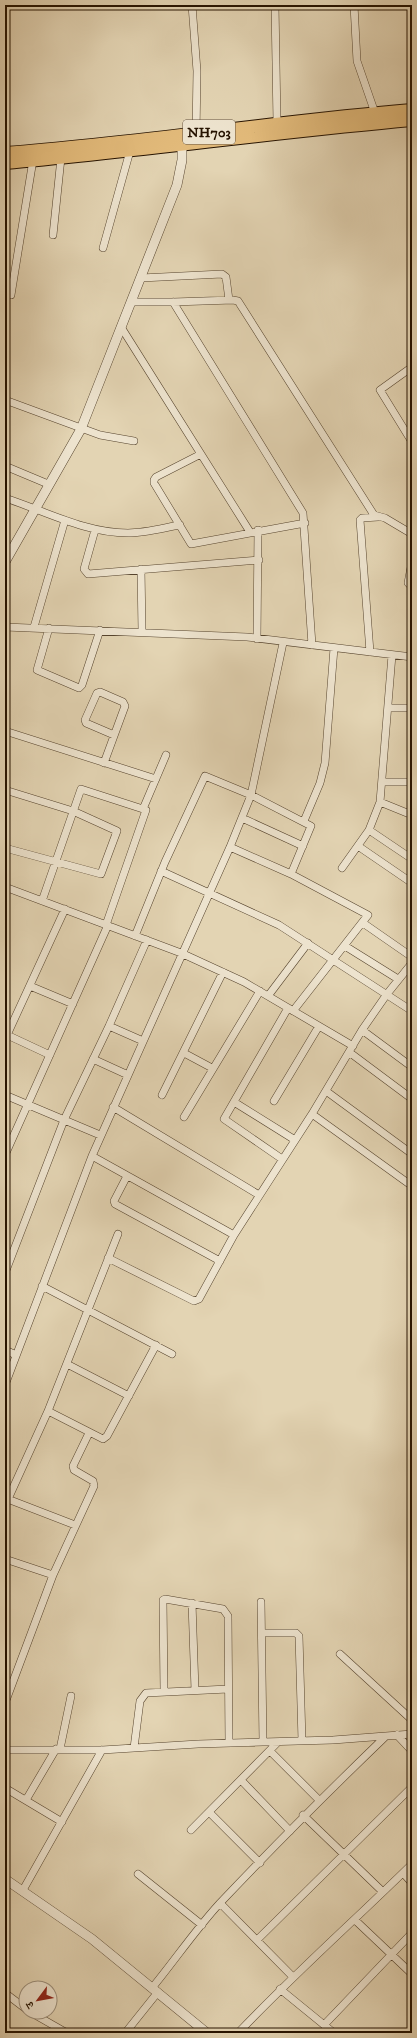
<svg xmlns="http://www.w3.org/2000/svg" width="417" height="2038" font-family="'IM FELL DW Pica','Noto Serif Devanagari',serif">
<rect width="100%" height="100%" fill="#e3d4b3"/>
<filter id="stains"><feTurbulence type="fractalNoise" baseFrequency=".005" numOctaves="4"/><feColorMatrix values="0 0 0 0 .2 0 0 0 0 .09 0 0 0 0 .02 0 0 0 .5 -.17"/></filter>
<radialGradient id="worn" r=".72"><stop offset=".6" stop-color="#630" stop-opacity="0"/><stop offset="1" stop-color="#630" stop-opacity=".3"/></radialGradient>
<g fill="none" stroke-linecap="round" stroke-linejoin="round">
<defs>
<path id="minor" d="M 192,5 L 197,71 L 196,134
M 275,5 L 277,122
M 354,5 L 357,61 L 375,113
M 53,235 L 61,158
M 103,248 L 130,151
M 141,278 L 222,274 L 226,277 L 229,300
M 11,295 L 33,160
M 131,302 L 173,302 L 233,300 L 238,301 L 374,515 L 385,518 L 412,534
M 173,302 L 303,513 L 312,645
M 121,327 L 250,532
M 412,367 L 380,390 L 412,442
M 5,400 L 100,435 L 134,441
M 201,454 L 156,477 L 154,480 L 154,483 L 191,544 L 305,523
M 5,466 L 48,484
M 5,498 C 45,511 85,533 128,533 C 145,533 163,528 180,525
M 95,530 L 84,569 L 88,574 L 259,560
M 412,562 L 408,583 L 412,587
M 141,569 L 142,631
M 5,627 L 247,637 L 412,657
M 34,627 L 65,520
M 49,628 L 37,670 L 79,688 L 82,685 L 100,630
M 257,639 L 258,530
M 370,652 L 360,520 L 362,518 L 378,517
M 388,708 L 412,708
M 5,731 L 156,779
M 104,763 L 125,706 L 123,702 L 100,692 L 97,693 L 85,720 L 86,723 L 114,735
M 383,782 L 412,782
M 5,790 L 73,811 L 117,831 L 101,874 L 5,848
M 380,802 L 412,815
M 143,809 L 166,755
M 242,818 L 303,846
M 304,821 L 320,783 L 325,763 L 334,648
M 369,830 L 412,859
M 358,846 L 412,883
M 230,847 L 291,874 L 368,915 L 293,1011
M 342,868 L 369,830 L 380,802 L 392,655
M 161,871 L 279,925 L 412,1011
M 5,887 L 181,953 L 244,982 L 353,1046
M 42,901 L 81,789 L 146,810 L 106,925
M 363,923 L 412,957
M 135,936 L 165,862 L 205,776 L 251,795 L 311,826 L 291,874
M 345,946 L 398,979
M 30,986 L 73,1004
M 268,996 L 308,943
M 109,1026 L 143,1041
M 362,1030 L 412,1067
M 5,1034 L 50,1055
M 7,1035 L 65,909
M 349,1052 L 412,1099
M 184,1053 L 212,1068
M 93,1059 L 128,1075
M 326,1091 L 412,1154
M 5,1095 L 100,1135
M 162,1095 L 223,972
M 274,1101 L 319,1026
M 234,1102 L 295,1140
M 113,1107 L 259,1195
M 312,1114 L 412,1186
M 184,1117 L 260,991
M 5,1155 L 108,925
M 92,1156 L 234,1235
M 282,1159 L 224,1119 L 288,1008
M 127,1176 L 114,1201 L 115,1204 L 220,1261
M 108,1258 L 194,1301 L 199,1299 L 234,1235 L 312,1114 L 362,1030 L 387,994 L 412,963
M 5,1273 L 64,1120 L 109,1026 L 147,940
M 42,1286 L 172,1354
M 5,1350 L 16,1355
M 67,1364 L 129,1396
M 5,1385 L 92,1156 L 230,847 L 251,795 L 283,643
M 48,1411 L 103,1439 L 107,1436 L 156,1345
M 5,1498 L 75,1525
M 8,1499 L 48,1411 L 118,1234
M 5,1559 L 53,1575
M 261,1602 L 263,1742
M 192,1603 L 195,1690
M 262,1633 L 296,1633 L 299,1636 L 302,1741
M 340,1654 L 412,1720
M 164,1691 L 163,1600 L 165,1599 L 223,1609 L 228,1616 L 229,1743
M 5,1703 L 53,1575 L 94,1486 L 93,1481 L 74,1470 L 73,1466 L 89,1433
M 397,1735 L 412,1751
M 134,1748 L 140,1701 L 146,1693 L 228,1689
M 60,1749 L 71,1696
M 5,1750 L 102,1750 L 198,1744 L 333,1740 L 412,1734
M 270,1751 L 319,1800
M 241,1780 L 290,1831
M 5,1788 L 62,1822
M 26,1800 L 56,1749
M 209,1812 L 260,1863
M 303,1815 L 383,1892
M 191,1830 L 278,1742
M 403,1873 L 412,1883
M 138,1874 L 202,1925
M 23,1890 L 102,1750
M 220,1903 L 293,1977
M 355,1920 L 412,1974
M 257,1940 L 412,1787
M 152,1988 C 175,1960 196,1929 220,1903 C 274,1846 329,1791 385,1737
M 280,1989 L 334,2033
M 5,1993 L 26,2009
M 30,2012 L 67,2033
M 324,2025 L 412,1933
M 126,2032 L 158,1992
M 238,2033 C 294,1974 354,1921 412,1864"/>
<path id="tertiary" d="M 5,562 L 81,429 L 177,185 L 182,160 L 182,138
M 5,1879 L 92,1939 L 207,2033"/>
<path id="trunk" d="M 5,153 C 141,143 276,121 412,110
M 5,163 C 141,151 276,132 412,120"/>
</defs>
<use href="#minor" stroke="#55432d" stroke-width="8"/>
<use href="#tertiary" stroke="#55432d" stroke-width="10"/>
<use href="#trunk" stroke="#261300" stroke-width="14"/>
<use href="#minor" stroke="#ede3ce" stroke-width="7"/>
<use href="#tertiary" stroke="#ede3ce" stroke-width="9"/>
<use href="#trunk" stroke="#e2ba7a" stroke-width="12"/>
</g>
<g text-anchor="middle" stroke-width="4" stroke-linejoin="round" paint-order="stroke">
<rect fill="#ede3ce" stroke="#62513e" stroke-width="1" x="183" y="120" width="52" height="24" rx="3"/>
<g font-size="14" font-weight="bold" fill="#261300">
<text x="209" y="137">NH703</text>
</g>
</g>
<rect width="417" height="2038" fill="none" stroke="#e3d4b3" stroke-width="20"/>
<rect x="6" y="6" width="405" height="2026" fill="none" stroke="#261300" stroke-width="2"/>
<rect x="10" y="10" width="397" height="2018" fill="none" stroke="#261300"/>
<g transform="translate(38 2000) rotate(238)"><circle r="19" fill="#ede3ce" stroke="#9d907c"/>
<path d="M0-3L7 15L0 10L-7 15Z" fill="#8f2418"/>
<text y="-6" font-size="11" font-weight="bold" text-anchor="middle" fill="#261300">उ</text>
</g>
<rect width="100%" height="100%" filter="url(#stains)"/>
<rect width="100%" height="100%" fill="url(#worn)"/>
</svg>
